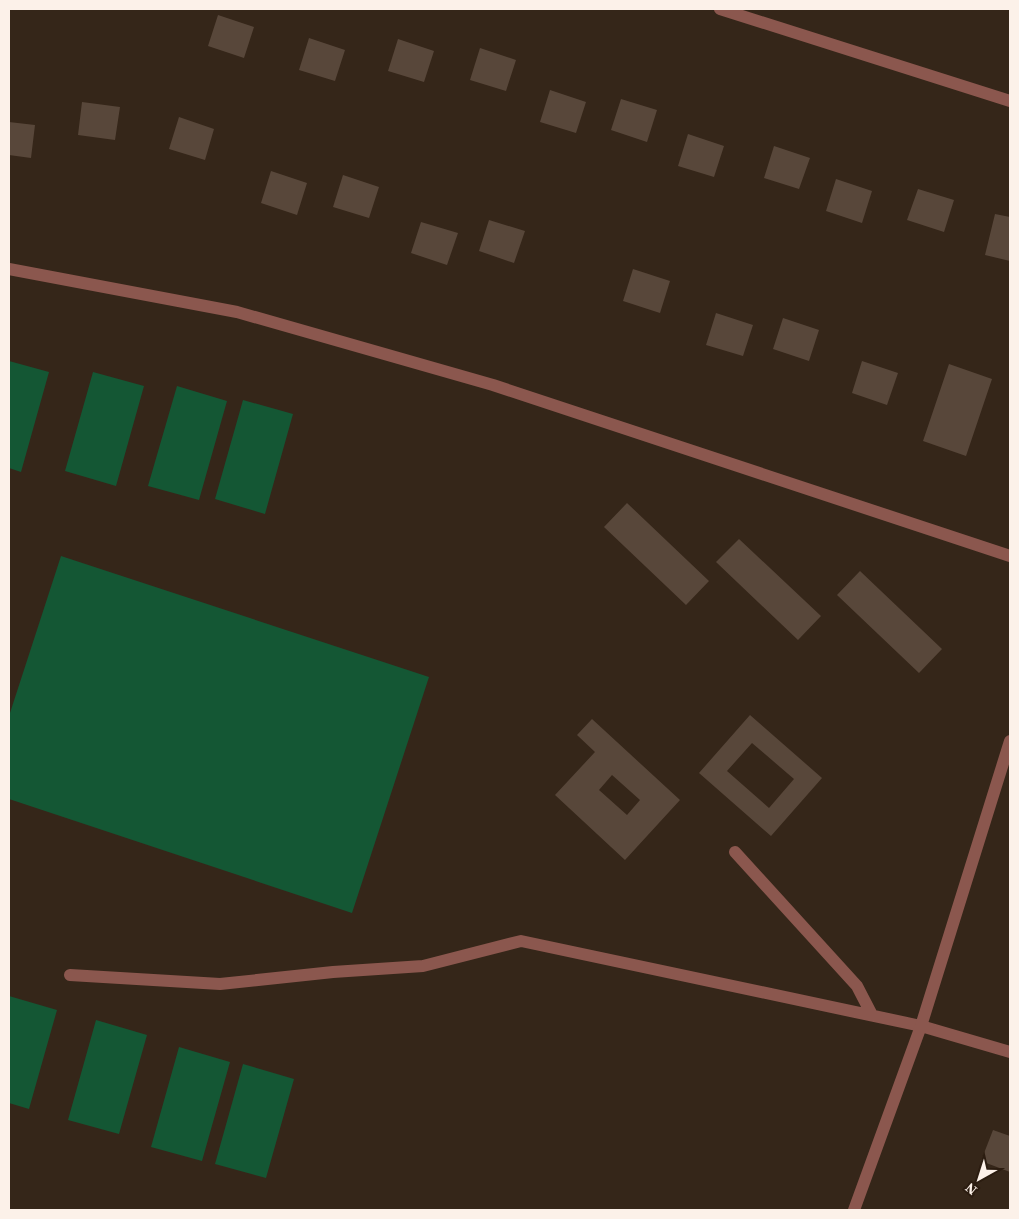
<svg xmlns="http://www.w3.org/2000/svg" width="1019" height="1219" font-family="'Source Serif 4',serif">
<rect width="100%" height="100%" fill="#352619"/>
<path fill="#145734" d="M 9,361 L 49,372 L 21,472 L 9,468 Z
M 93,372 L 144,386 L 116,486 L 65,471 Z
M 177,386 L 227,401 L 199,500 L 148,486 Z
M 243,400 L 293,414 L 265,514 L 215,499 Z
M 61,556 L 429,677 L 352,913 L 9,799 L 9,716 Z
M 9,996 L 57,1010 L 29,1109 L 9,1103 Z
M 96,1020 L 147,1035 L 119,1134 L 68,1120 Z
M 179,1047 L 230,1062 L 202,1161 L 151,1147 Z
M 243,1064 L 294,1079 L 266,1178 L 215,1164 Z"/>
<path fill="#58473a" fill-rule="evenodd" d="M 218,15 L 254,27 L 244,58 L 208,46 Z
M 309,38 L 345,50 L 335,81 L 299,70 Z
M 398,39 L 434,51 L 424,82 L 388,71 Z
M 480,48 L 516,60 L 506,91 L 470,80 Z
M 550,90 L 586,102 L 576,133 L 540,122 Z
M 621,99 L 657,110 L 647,142 L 611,130 Z
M 82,102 L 120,107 L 115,140 L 78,135 Z
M 179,117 L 214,129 L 205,160 L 169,149 Z
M 9,122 L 35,125 L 31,158 L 9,155 Z
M 688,134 L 724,146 L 714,177 L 678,166 Z
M 774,146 L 810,158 L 799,189 L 764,178 Z
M 271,171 L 307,183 L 297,215 L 261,203 Z
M 343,175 L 379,187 L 369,218 L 333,207 Z
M 836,179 L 872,191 L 862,223 L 826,211 Z
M 918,189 L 954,200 L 944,232 L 907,220 Z
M 995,214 L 1010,217 L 1010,261 L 985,255 Z
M 489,220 L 525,231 L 514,263 L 479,251 Z
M 421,222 L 458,233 L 447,265 L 411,253 Z
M 633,269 L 670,281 L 660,313 L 623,301 Z
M 716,313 L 753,325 L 743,356 L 706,345 Z
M 783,318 L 819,330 L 809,361 L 773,349 Z
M 862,361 L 898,373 L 887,405 L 852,393 Z
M 949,364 L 992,379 L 966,456 L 923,441 Z
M 627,503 L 709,581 L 686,605 L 604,527 Z
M 739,539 L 821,616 L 798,640 L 716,562 Z
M 860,571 L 942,649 L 919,673 L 837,595 Z
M 750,715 L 822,778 L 771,836 L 699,773 ZM 752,743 L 794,779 L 769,808 L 727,771 Z
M 592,719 L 680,800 L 625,860 L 555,795 L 595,752 L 577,735 ZM 612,775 L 640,800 L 627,815 L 599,790 Z
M 993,1130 L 1010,1136 L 1010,1172 L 981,1161 Z"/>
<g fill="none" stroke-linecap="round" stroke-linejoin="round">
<path stroke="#8b574e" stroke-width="12" d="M 735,852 L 857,986 L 872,1015
M 70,975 L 220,984 L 333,972 L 423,966 L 521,941 L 921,1026"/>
<path stroke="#8b574e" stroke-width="12" d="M 720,9 L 1010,101
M 9,269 L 237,312 L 493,385 L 1010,556
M 921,1026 L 1010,1052
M 854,1210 L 921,1026 L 1010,741"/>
</g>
<rect width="1019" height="1219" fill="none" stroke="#fcf1e9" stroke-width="20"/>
<g transform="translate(979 1179) rotate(219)" stroke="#2b1c10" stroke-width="4" paint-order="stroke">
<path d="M0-4L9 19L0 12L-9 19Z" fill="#fcf1e9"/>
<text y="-8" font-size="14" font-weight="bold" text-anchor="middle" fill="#fcf1e9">N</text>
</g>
</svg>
